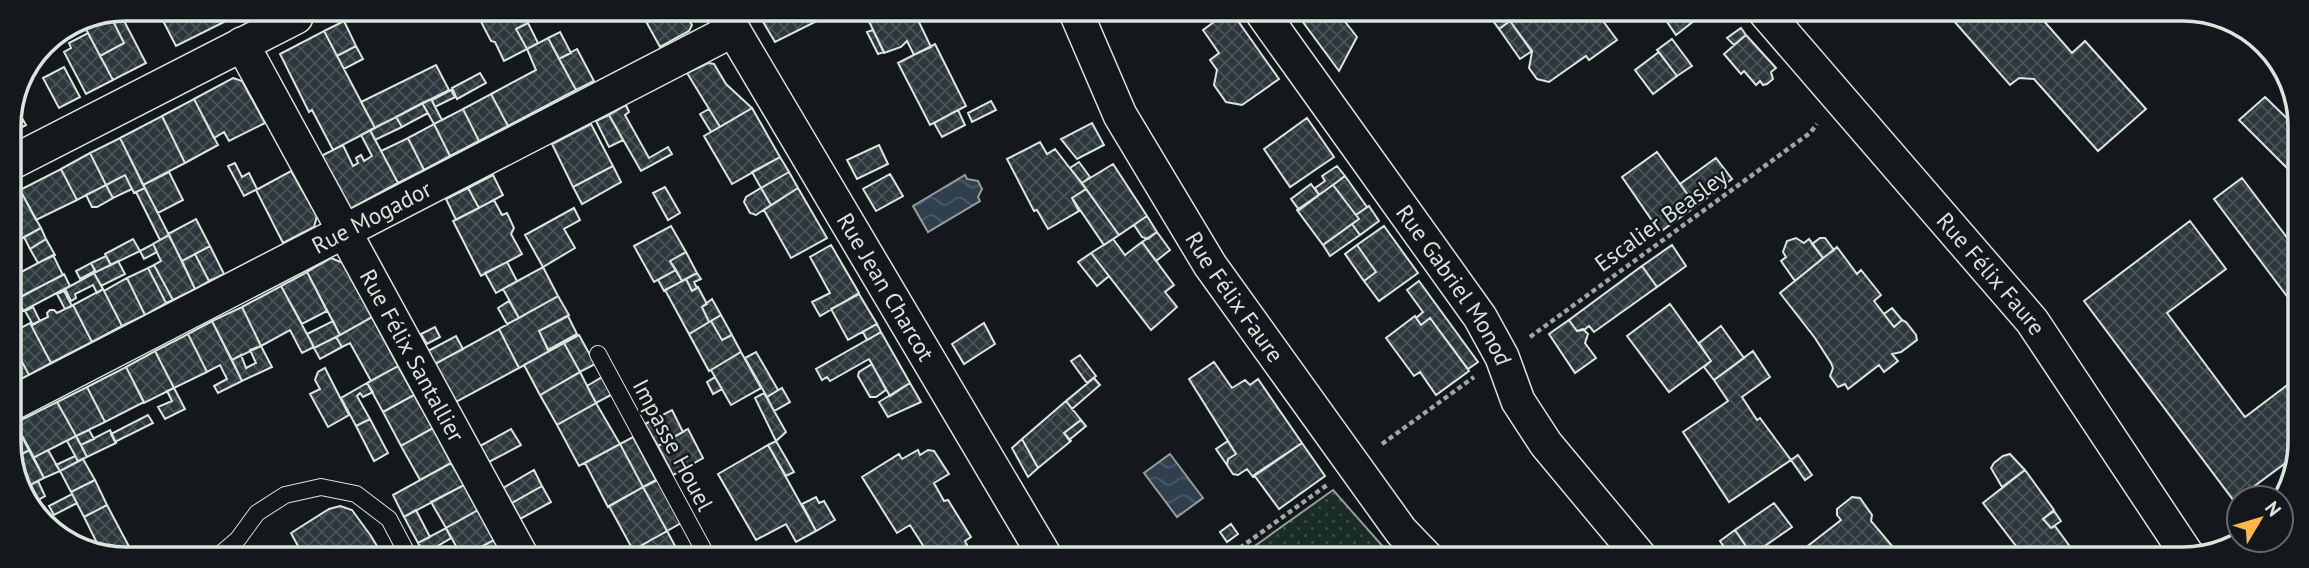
<svg xmlns="http://www.w3.org/2000/svg" width="2309" height="568" font-family="'PT Sans',sans-serif">
<defs>
<pattern id="grass-dots" width="8" height="8" patternUnits="userSpaceOnUse" patternTransform="scale(1.75)"><rect width="8" height="8" fill="#1a2d24"/><path d="M2 2h.1M6 6h.1" fill="none" stroke="#3b4b43" stroke-width="1.8" stroke-linecap="round"/></pattern>
<pattern id="water-waves" width="16" height="10" patternUnits="userSpaceOnUse" patternTransform="scale(1.75)"><rect width="16" height="10" fill="#2f3f4d"/><path d="M0 5q4-4 8 0t8 0" fill="none" stroke="#4c5b66"/></pattern>
<pattern id="building-cross-hatch" width="8" height="8" patternUnits="userSpaceOnUse" patternTransform="scale(1.75)"><rect width="8" height="8" fill="#2c363c"/><path d="M0 0l8 8M0 8l8-8" fill="none" stroke="#4a5358"/></pattern>
</defs>
<rect width="100%" height="100%" fill="#14181c"/>
<path fill="url(#grass-dots)" stroke="#939e99" stroke-width="2" d="M 1333,490 L 1393,558 L 1238,558 Z"/>
<path fill="url(#water-waves)" stroke="#939e99" stroke-width="2" d="M 965,175 L 967,179 L 978,181 L 982,189 L 978,197 L 980,201 L 928,232 L 913,206 Z
M 1170,454 L 1203,498 L 1177,517 L 1144,473 Z"/>
<path fill="url(#building-cross-hatch)" stroke="#d8e6dc" stroke-width="2" d="M 1946,12 L 2036,12 L 2072,53 L 2085,41 L 2146,109 L 2098,151 L 2034,79 L 2019,78 L 2010,85 Z
M 1504,13 L 1510,21 L 1499,29 L 1488,14 Z
M 1521,13 L 1597,13 L 1617,40 L 1589,60 L 1586,56 L 1549,82 L 1537,79 L 1529,68 L 1532,52 L 1510,21 Z
M 1661,13 L 1704,13 L 1676,35 Z
M 1225,14 L 1233,14 L 1279,79 L 1242,105 L 1226,102 L 1214,85 L 1217,70 L 1210,60 L 1219,53 L 1203,30 Z
M 1297,14 L 1339,14 L 1357,37 L 1339,71 Z
M 759,15 L 823,15 L 825,17 L 775,42 Z
M 866,15 L 915,15 L 914,20 L 917,18 L 931,47 L 914,55 L 907,41 L 901,47 L 884,53 Z
M 478,16 L 524,16 L 528,23 L 516,29 L 527,49 L 504,61 L 495,42 L 491,41 Z
M 643,16 L 687,16 L 692,25 L 689,31 L 660,47 Z
M 111,17 L 124,43 L 100,56 L 80,18 Z
M 111,17 L 122,17 L 146,63 L 113,80 L 100,56 L 124,43 Z
M 161,17 L 222,17 L 224,22 L 176,46 Z
M 344,21 L 356,46 L 337,56 L 324,31 Z
M 1510,21 L 1532,51 L 1520,59 L 1499,29 Z
M 528,23 L 538,43 L 527,49 L 516,29 Z
M 1741,28 L 1746,35 L 1734,45 L 1727,38 Z
M 873,30 L 884,52 L 878,54 L 867,32 Z
M 324,31 L 375,128 L 333,150 L 312,110 L 309,112 L 280,54 Z
M 560,32 L 571,53 L 559,59 L 548,38 Z
M 88,33 L 113,80 L 86,94 L 64,52 L 71,48 L 69,43 Z
M 1746,35 L 1776,68 L 1771,72 L 1773,79 L 1767,84 L 1763,85 L 1760,81 L 1756,85 L 1744,71 L 1741,74 L 1724,54 Z
M 548,38 L 576,90 L 508,126 L 491,94 L 536,70 L 527,49 Z
M 1672,39 L 1692,66 L 1677,76 L 1657,50 Z
M 935,44 L 966,106 L 930,125 L 898,63 Z
M 356,46 L 363,59 L 344,69 L 337,56 Z
M 577,49 L 594,81 L 576,90 L 559,59 Z
M 1659,52 L 1677,76 L 1653,94 L 1635,70 Z
M 708,63 L 714,64 L 726,84 L 752,108 L 720,127 L 687,73 Z
M 436,65 L 449,90 L 375,128 L 361,102 Z
M 64,67 L 80,97 L 59,108 L 43,78 Z
M 480,73 L 486,83 L 457,99 L 452,88 Z
M 233,78 L 242,81 L 265,123 L 229,141 L 224,132 L 214,138 L 194,99 Z
M 451,90 L 455,97 L 435,107 L 432,100 Z
M 491,94 L 508,126 L 479,141 L 463,109 Z
M 2265,97 L 2298,129 L 2298,179 L 2239,120 Z
M 194,99 L 218,145 L 185,163 L 162,116 Z
M 431,99 L 442,120 L 434,124 L 422,103 Z
M 991,101 L 996,110 L 972,122 L 968,113 Z
M 422,103 L 428,113 L 402,127 L 396,117 Z
M 626,105 L 629,112 L 625,115 L 649,158 L 668,147 L 672,154 L 641,171 L 609,115 Z
M 752,108 L 780,157 L 732,184 L 704,136 Z
M 463,109 L 479,141 L 450,156 L 434,124 Z
M 709,109 L 720,127 L 711,132 L 700,114 Z
M 958,110 L 965,125 L 942,137 L 934,123 Z
M 19,113 L 26,125 L 9,134 L 10,118 Z
M 609,115 L 623,140 L 609,147 L 596,121 Z
M 162,116 L 185,163 L 143,185 L 120,138 Z
M 396,117 L 402,127 L 375,140 L 370,130 Z
M 1307,118 L 1334,157 L 1290,187 L 1264,149 Z
M 1092,123 L 1104,145 L 1077,159 L 1061,139 Z
M 434,124 L 450,156 L 424,170 L 408,138 Z
M 591,124 L 613,166 L 573,187 L 552,144 Z
M 370,130 L 398,183 L 350,209 L 321,156 L 343,145 L 353,166 L 358,163 L 356,158 L 361,155 L 364,161 L 372,156 L 361,135 Z
M 120,138 L 145,188 L 134,193 L 125,175 L 106,185 L 90,153 Z
M 408,138 L 424,170 L 398,183 L 381,151 Z
M 1040,142 L 1047,154 L 1055,149 L 1086,189 L 1072,198 L 1079,211 L 1048,229 L 1037,210 L 1034,211 L 1007,159 Z
M 879,145 L 888,164 L 857,179 L 847,160 Z
M 1657,152 L 1696,206 L 1660,232 L 1622,177 Z
M 90,153 L 106,185 L 77,200 L 61,169 Z
M 780,157 L 789,172 L 761,188 L 752,172 Z
M 1716,158 L 1732,179 L 1696,206 L 1680,184 Z
M 1079,162 L 1090,177 L 1082,183 L 1070,168 Z
M 235,163 L 242,177 L 249,173 L 257,189 L 244,196 L 228,166 Z
M 1113,164 L 1147,216 L 1119,235 L 1082,183 Z
M 613,166 L 621,182 L 582,204 L 573,187 Z
M 1337,166 L 1345,176 L 1319,195 L 1315,188 L 1325,181 L 1322,176 Z
M 61,169 L 77,200 L 36,220 L 20,190 Z
M 291,171 L 317,216 L 314,227 L 283,243 L 256,190 Z
M 169,172 L 183,200 L 158,213 L 143,185 Z
M 789,172 L 798,188 L 771,205 L 761,188 Z
M 890,174 L 903,196 L 876,211 L 863,189 Z
M 125,175 L 132,189 L 113,198 L 106,185 Z
M 493,175 L 503,195 L 479,208 L 468,188 Z
M 1345,176 L 1367,207 L 1356,215 L 1333,185 Z
M 2242,178 L 2298,252 L 2298,311 L 2214,199 Z
M 1311,184 L 1319,195 L 1299,210 L 1291,199 Z
M 106,185 L 113,198 L 97,207 L 92,207 L 86,195 Z
M 1333,185 L 1359,219 L 1323,245 L 1297,210 Z
M 665,187 L 680,213 L 668,220 L 653,193 Z
M 145,188 L 169,235 L 160,240 L 136,192 Z
M 468,188 L 479,208 L 456,220 L 446,199 Z
M 761,188 L 771,205 L 756,215 L 750,213 L 744,202 L 746,197 Z
M 798,188 L 827,238 L 791,258 L 764,210 Z
M 1086,189 L 1119,235 L 1104,245 L 1072,198 Z
M 20,190 L 41,228 L 10,245 L 9,195 Z
M 494,200 L 502,215 L 507,213 L 514,228 L 511,234 L 522,254 L 481,276 L 453,221 Z
M 1369,206 L 1379,221 L 1360,235 L 1352,224 L 1359,219 L 1356,215 Z
M 574,208 L 580,220 L 564,229 L 575,248 L 543,267 L 525,235 Z
M 1147,216 L 1157,232 L 1148,239 L 1142,237 L 1134,225 Z
M 196,219 L 210,246 L 182,261 L 168,234 Z
M 2190,221 L 2226,269 L 2167,313 L 2245,417 L 2298,377 L 2298,454 L 2234,501 L 2084,301 Z
M 1352,224 L 1360,235 L 1330,256 L 1323,245 Z
M 671,226 L 686,252 L 670,261 L 676,270 L 654,282 L 634,246 Z
M 1384,226 L 1418,273 L 1379,301 L 1364,281 L 1376,272 L 1357,245 Z
M 41,228 L 46,239 L 30,249 L 24,237 Z
M 1157,232 L 1170,250 L 1156,261 L 1142,242 Z
M 169,235 L 195,289 L 173,300 L 154,265 L 161,261 L 153,244 Z
M 1796,238 L 1804,243 L 1809,239 L 1823,258 L 1795,281 L 1781,261 L 1786,257 L 1783,252 L 1787,241 Z
M 1820,238 L 1825,238 L 1834,250 L 1823,258 L 1812,244 Z
M 46,239 L 55,255 L 38,263 L 30,249 Z
M 133,239 L 140,251 L 111,265 L 105,254 Z
M 1113,239 L 1125,255 L 1142,242 L 1174,285 L 1165,292 L 1177,307 L 1151,330 L 1091,253 Z
M 153,244 L 157,252 L 144,259 L 140,251 Z
M 831,245 L 859,293 L 820,316 L 812,302 L 830,293 L 810,257 Z
M 1357,245 L 1376,272 L 1364,281 L 1345,254 Z
M 1672,245 L 1686,266 L 1657,287 L 1642,266 Z
M 210,246 L 224,274 L 209,281 L 195,254 Z
M 1837,247 L 1857,274 L 1861,270 L 1881,295 L 1874,301 L 1894,327 L 1902,320 L 1906,322 L 1916,335 L 1917,340 L 1901,352 L 1892,354 L 1898,361 L 1884,372 L 1879,365 L 1848,389 L 1845,384 L 1838,387 L 1830,376 L 1833,368 L 1831,363 L 1815,338 L 1780,293 Z
M 686,252 L 697,273 L 682,281 L 670,261 Z
M 1091,253 L 1109,276 L 1097,286 L 1078,262 Z
M 195,254 L 209,281 L 195,289 L 182,261 Z
M 53,255 L 63,275 L 18,298 L 10,278 Z
M 106,256 L 111,265 L 96,272 L 91,263 Z
M 331,258 L 343,263 L 372,317 L 340,335 L 307,272 Z
M 118,261 L 125,274 L 101,286 L 94,273 Z
M 507,262 L 517,281 L 496,293 L 485,273 Z
M 91,263 L 95,271 L 80,279 L 76,271 Z
M 154,265 L 173,300 L 166,303 L 148,268 Z
M 1642,266 L 1657,287 L 1594,332 L 1589,326 L 1584,330 L 1577,331 L 1569,320 Z
M 543,267 L 558,296 L 519,318 L 503,289 Z
M 148,268 L 166,303 L 145,315 L 127,278 Z
M 676,270 L 682,281 L 664,291 L 658,280 Z
M 307,272 L 327,311 L 302,324 L 281,286 Z
M 94,273 L 103,289 L 97,293 L 93,285 L 75,294 L 76,298 L 71,301 L 65,289 Z
M 697,273 L 701,279 L 694,282 L 697,288 L 692,291 L 686,279 Z
M 64,274 L 70,286 L 23,311 L 17,299 Z
M 127,278 L 145,315 L 122,326 L 104,291 Z
M 686,279 L 692,291 L 698,287 L 707,304 L 702,307 L 709,322 L 689,334 L 665,290 Z
M 1419,281 L 1478,362 L 1468,369 L 1430,318 L 1421,325 L 1416,318 L 1423,312 L 1407,290 Z
M 10,286 L 23,310 L 10,317 Z
M 281,286 L 314,347 L 302,353 L 290,330 L 261,346 L 242,307 Z
M 103,289 L 122,326 L 92,342 L 73,305 Z
M 64,291 L 72,306 L 65,309 L 57,294 Z
M 859,294 L 877,324 L 848,340 L 831,309 Z
M 558,296 L 569,315 L 539,331 L 549,351 L 519,368 L 499,329 Z
M 712,299 L 721,315 L 709,322 L 702,307 Z
M 509,301 L 519,318 L 507,324 L 498,308 Z
M 1670,304 L 1711,361 L 1669,392 L 1627,336 Z
M 73,305 L 92,342 L 51,363 L 31,325 L 48,317 L 47,313 L 50,310 L 54,310 L 57,313 Z
M 33,307 L 40,321 L 33,325 L 25,311 Z
M 242,307 L 261,346 L 232,360 L 212,321 Z
M 1892,308 L 1902,320 L 1894,327 L 1884,314 Z
M 721,315 L 732,335 L 722,340 L 711,321 Z
M 12,316 L 19,329 L 30,323 L 51,363 L 29,375 L 10,339 Z
M 568,316 L 577,334 L 548,350 L 539,331 Z
M 1415,316 L 1421,325 L 1430,318 L 1469,371 L 1436,395 L 1420,372 L 1414,376 L 1386,338 Z
M 372,317 L 398,366 L 371,381 L 350,343 L 342,347 L 336,337 Z
M 1569,320 L 1577,331 L 1583,329 L 1588,334 L 1585,343 L 1596,358 L 1575,373 L 1549,334 Z
M 212,321 L 242,381 L 218,393 L 214,386 L 227,379 L 220,365 L 207,372 L 188,334 Z
M 333,321 L 340,335 L 314,348 L 307,334 Z
M 711,321 L 722,340 L 732,335 L 741,352 L 709,371 L 689,334 Z
M 984,323 L 995,344 L 964,364 L 952,344 Z
M 877,324 L 881,332 L 867,340 L 863,332 Z
M 1721,326 L 1744,358 L 1714,380 L 1704,367 L 1711,361 L 1699,343 Z
M 435,327 L 440,337 L 427,344 L 421,334 Z
M 499,329 L 519,368 L 456,402 L 435,364 Z
M 881,332 L 910,383 L 890,396 L 869,359 L 830,381 L 827,377 L 822,380 L 816,369 Z
M 188,334 L 207,372 L 174,388 L 155,351 Z
M 579,335 L 595,364 L 580,372 L 564,343 Z
M 456,336 L 463,349 L 435,364 L 428,351 Z
M 336,337 L 342,347 L 320,359 L 314,348 Z
M 10,339 L 29,375 L 11,384 Z
M 564,343 L 580,372 L 540,395 L 524,365 Z
M 261,346 L 272,367 L 242,381 L 232,360 L 241,355 L 246,368 L 256,363 L 250,350 Z
M 155,351 L 174,388 L 144,403 L 126,367 Z
M 1753,351 L 1770,377 L 1742,397 L 1757,420 L 1760,418 L 1791,460 L 1729,502 L 1683,432 L 1728,401 L 1714,380 Z
M 741,352 L 761,388 L 731,405 L 711,370 Z
M 756,352 L 778,390 L 767,397 L 745,358 Z
M 1080,355 L 1096,376 L 1087,383 L 1071,361 Z
M 1214,362 L 1232,388 L 1245,380 L 1250,385 L 1258,379 L 1302,443 L 1253,477 L 1247,469 L 1238,475 L 1233,474 L 1227,465 L 1228,459 L 1236,454 L 1189,379 Z
M 872,364 L 886,390 L 876,397 L 870,397 L 858,376 L 859,372 Z
M 398,366 L 414,395 L 383,412 L 367,383 Z
M 126,367 L 144,402 L 105,422 L 87,387 Z
M 325,368 L 349,415 L 328,427 L 310,394 L 320,389 L 315,380 L 318,372 Z
M 580,372 L 596,403 L 557,425 L 540,395 Z
M 602,377 L 611,395 L 596,403 L 587,386 Z
M 715,377 L 722,389 L 713,394 L 707,382 Z
M 1094,378 L 1100,385 L 1072,409 L 1066,401 Z
M 367,383 L 373,392 L 363,397 L 360,393 L 357,396 L 370,419 L 356,426 L 341,398 Z
M 910,383 L 921,402 L 888,417 L 879,402 Z
M 87,387 L 105,422 L 76,436 L 57,402 Z
M 174,388 L 185,409 L 165,419 L 158,407 L 172,401 L 167,391 Z
M 782,388 L 790,402 L 774,411 L 767,397 Z
M 764,393 L 786,432 L 776,441 L 755,398 Z
M 414,395 L 433,428 L 401,446 L 383,412 Z
M 1066,401 L 1081,420 L 1064,433 L 1071,441 L 1038,468 L 1022,439 Z
M 57,402 L 76,436 L 33,458 L 15,423 Z
M 596,403 L 620,444 L 579,466 L 557,425 Z
M 672,410 L 683,432 L 658,446 L 645,424 Z
M 148,415 L 153,423 L 115,442 L 111,434 Z
M 370,419 L 388,453 L 374,461 L 356,426 Z
M 1081,420 L 1086,426 L 1069,440 L 1064,433 Z
M 15,423 L 30,450 L 11,459 L 11,426 Z
M 433,428 L 451,463 L 420,480 L 401,446 Z
M 511,429 L 521,445 L 489,462 L 480,446 Z
M 688,429 L 703,458 L 673,475 L 658,446 Z
M 89,430 L 94,439 L 81,445 L 76,436 Z
M 110,430 L 116,443 L 87,457 L 81,445 Z
M 76,436 L 87,457 L 78,461 L 67,441 Z
M 633,437 L 656,480 L 643,487 L 620,444 Z
M 1022,439 L 1038,468 L 1028,477 L 1012,448 Z
M 776,441 L 794,472 L 786,476 L 768,445 Z
M 1228,441 L 1236,454 L 1228,459 L 1227,465 L 1216,449 Z
M 1302,443 L 1325,476 L 1279,509 L 1254,475 Z
M 620,444 L 643,487 L 608,507 L 585,463 Z
M 768,445 L 816,531 L 796,542 L 786,524 L 756,540 L 718,474 Z
M 30,450 L 44,478 L 30,485 L 20,462 L 15,464 L 13,458 Z
M 48,450 L 60,471 L 44,478 L 33,458 Z
M 918,450 L 920,455 L 928,450 L 934,451 L 949,474 L 934,483 L 944,501 L 948,500 L 971,537 L 965,541 L 967,545 L 951,554 L 949,550 L 937,558 L 931,558 L 910,525 L 897,533 L 862,477 L 899,454 L 902,459 Z
M 2010,454 L 2025,470 L 2002,487 L 1991,468 L 1994,463 L 2003,456 Z
M 1798,455 L 1812,475 L 1805,480 L 1791,460 Z
M 75,456 L 78,461 L 60,471 L 56,465 Z
M 83,459 L 95,480 L 71,492 L 60,471 Z
M 451,463 L 464,485 L 404,517 L 393,495 Z
M 534,470 L 542,486 L 512,503 L 503,488 Z
M 2025,470 L 2054,510 L 2043,519 L 2051,528 L 2055,526 L 2079,559 L 2020,559 L 2012,549 L 2016,546 L 1983,503 Z
M 24,471 L 30,485 L 23,488 L 16,475 Z
M 95,480 L 107,505 L 84,517 L 71,492 Z
M 658,480 L 681,523 L 667,531 L 643,487 Z
M 38,481 L 45,496 L 38,500 L 30,485 Z
M 30,485 L 42,508 L 36,511 L 23,488 Z
M 464,485 L 478,510 L 446,528 L 431,502 Z
M 542,486 L 551,502 L 520,519 L 512,503 Z
M 643,487 L 667,531 L 633,550 L 609,506 Z
M 72,494 L 77,503 L 54,515 L 49,506 Z
M 816,497 L 819,503 L 824,501 L 835,520 L 816,531 L 802,504 Z
M 1852,497 L 1860,498 L 1872,515 L 1871,521 L 1903,559 L 1800,559 L 1800,552 L 1841,520 L 1837,515 L 1837,509 Z
M 1774,503 L 1792,527 L 1752,555 L 1735,530 Z
M 107,505 L 134,556 L 131,557 L 104,557 L 84,517 Z
M 340,506 L 352,510 L 371,536 L 377,546 L 367,551 L 370,557 L 277,557 L 298,546 L 291,533 L 329,509 Z
M 42,508 L 54,530 L 43,525 L 36,511 Z
M 416,510 L 430,537 L 418,543 L 404,517 Z
M 478,510 L 494,540 L 462,557 L 446,528 Z
M 2054,511 L 2061,521 L 2051,528 L 2043,519 Z
M 1231,524 L 1238,534 L 1227,542 L 1220,532 Z
M 446,528 L 451,538 L 424,554 L 418,543 Z
M 1735,530 L 1752,555 L 1746,559 L 1732,559 L 1720,541 Z
M 667,531 L 681,557 L 622,557 L 633,550 Z
M 494,540 L 503,557 L 462,557 Z"/>
<g fill="none" stroke-linecap="round" stroke-linejoin="round">
<defs>
<path id="service" d="M 598,354 L 708,558
M 217,557 L 238,539 L 257,513 L 285,495 L 321,487 L 356,494 L 389,519 L 409,557"/>
<g id="minor">
<path id="s1" d="M 1765,12 L 2032,321 L 2190,559"/>
<path id="s2" d="M 1263,14 L 1480,317 L 1502,357 L 1518,401 L 1546,444 L 1641,558"/>
<path id="s3" d="M 1077,15 L 1120,115 L 1210,265 L 1401,531 L 1427,558"/>
<path id="s4" d="M 725,16 L 1046,558"/>
<path id="s5" d="M 242,44 L 522,557"/>
<path d="M 9,164 L 296,17"/>
<path id="s6" d="M 11,404 L 733,30"/>
</g>
</defs>
<use href="#service" stroke="#d8e6dc" stroke-width="18"/>
<use href="#minor" stroke="#d8e6dc" stroke-width="36"/>
<path stroke="#9da8a2" stroke-width="4.5" stroke-dasharray="5 3.5" stroke-linecap="butt" d="M 1530,337 L 1810,133 L 1817,124
M 1382,444 L 1474,377
M 1226,558 L 1327,485"/>
<use href="#service" stroke="#14181c" stroke-width="16"/>
<use href="#minor" stroke="#14181c" stroke-width="33"/>
</g>
<g text-anchor="middle" stroke-width="5" stroke-linejoin="round" paint-order="stroke">
<g font-size="23" fill="#d8e6dc" stroke="#14181c">
<text dy="8" stroke="none"><textPath href="#s6" startOffset="406">Rue Mogador</textPath></text>
<text transform="translate(1661 220) rotate(-36)" y="8">Escalier Beasley</text>
<text dy="8" stroke="none"><textPath href="#s1" startOffset="346">Rue Félix Faure</textPath></text>
<text dy="8" stroke="none"><textPath href="#s4" startOffset="315">Rue Jean Charcot</textPath></text>
<text dy="8" stroke="none"><textPath href="#s2" startOffset="332">Rue Gabriel Monod</textPath></text>
<text dy="8" stroke="none"><textPath href="#s3" startOffset="324">Rue Félix Faure</textPath></text>
<text dy="8" stroke="none"><textPath href="#s5" startOffset="355">Rue Félix Santallier</textPath></text>
<text transform="translate(673 445) rotate(62)" y="8">Impasse Houel</text>
</g>
</g>
<path d="M0 0H2309V568H0ZM126 21H2183A105 105 0 0 1 2288 126V442A105 105 0 0 1 2183 547H126A105 105 0 0 1 21 442V126A105 105 0 0 1 126 21Z" fill="#14181c" fill-rule="evenodd"/>
<path fill="none" stroke="#d8e6dc" stroke-width="3.5" d="M126 21H2183A105 105 0 0 1 2288 126V442A105 105 0 0 1 2183 547H126A105 105 0 0 1 21 442V126A105 105 0 0 1 126 21Z"/>
<g transform="translate(2260 519) rotate(52)"><circle r="33" fill="#14181c" stroke="#626a69" stroke-width="2"/>
<path d="M0-5L12 26L0 18L-12 26Z" fill="#ffb74d"/>
<text y="-10" font-size="19" font-weight="bold" text-anchor="middle" fill="#d8e6dc">N</text>
</g>
</svg>
